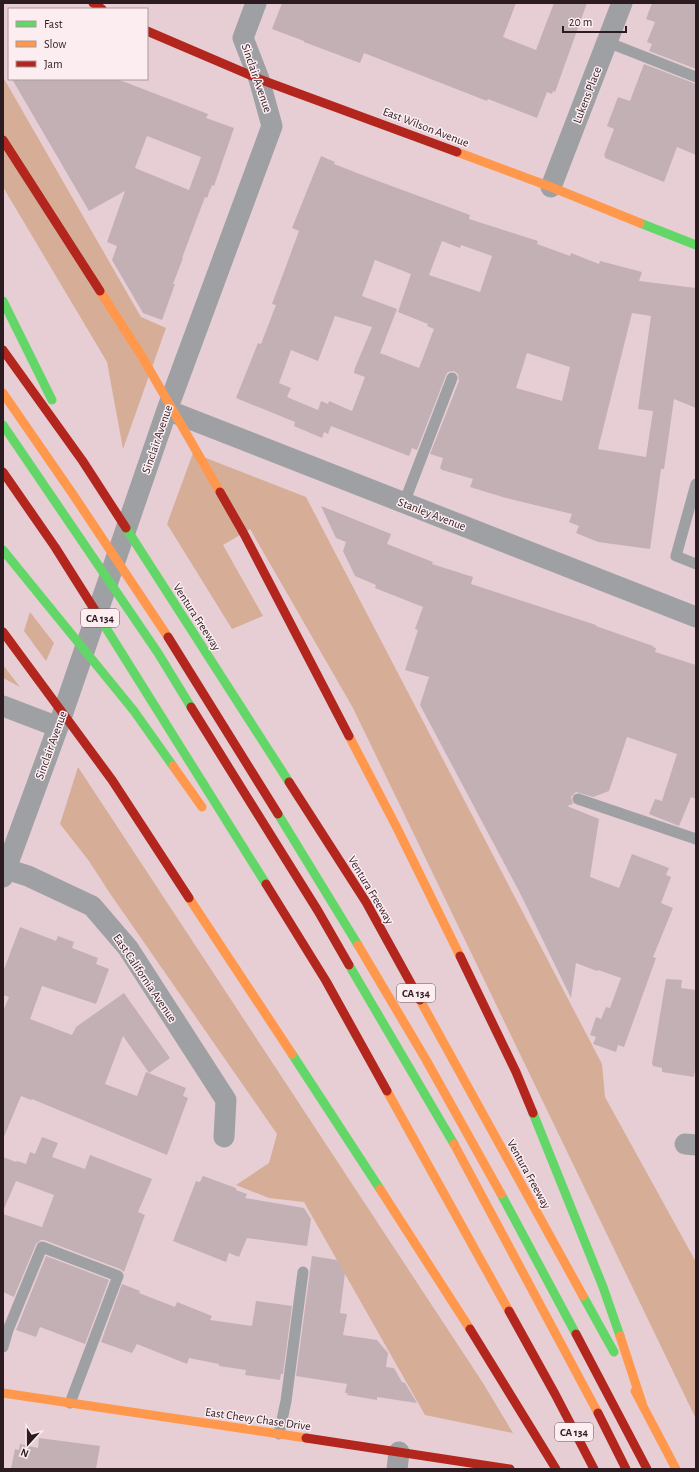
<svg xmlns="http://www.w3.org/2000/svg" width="699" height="1472" font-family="'Alegreya Sans',sans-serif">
<rect width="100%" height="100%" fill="#e6ced4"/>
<path fill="#d6ae98" d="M 3,77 L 141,317 L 166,328 L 123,449 L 107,362 L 3,187 Z
M 193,453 L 306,497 L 602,1064 L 605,1097 L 696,1262 L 696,1419 L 353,708 L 250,529 L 223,545 L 263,616 L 232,629 L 167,524 Z
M 30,612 L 54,643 L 46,661 L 24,631 Z
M 3,665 L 20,687 L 3,678 Z
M 78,767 L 483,1383 L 513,1433 L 425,1415 L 304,1202 L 269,1198 L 236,1185 L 269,1163 L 277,1134 L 109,892 L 89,861 L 60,824 Z"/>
<path fill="#c3b0b5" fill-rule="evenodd" d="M 282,3 L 516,3 L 503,37 L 536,50 L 554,3 L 587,3 L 555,92 L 553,91 L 552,94 L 547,92 L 537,118 L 488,99 L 487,101 L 364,53 L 360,63 L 304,42 L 304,41 L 272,29 Z
M 652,3 L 696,3 L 696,69 L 649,51 L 652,44 L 647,42 L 655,22 L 646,19 Z
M 644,64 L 696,84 L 696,155 L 677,147 L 664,182 L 605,158 L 605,156 L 604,155 L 614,129 L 607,126 L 618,97 L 630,101 Z
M 12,79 L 117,79 L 208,114 L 206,118 L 234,128 L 214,186 L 212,185 L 207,198 L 205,197 L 182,258 L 183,258 L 173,284 L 175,284 L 162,320 L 143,313 L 112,260 L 117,246 L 107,242 L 125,191 L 89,211 ZM 147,136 L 201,157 L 189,190 L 135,168 Z
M 321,156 L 335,162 L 334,164 L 370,178 L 470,215 L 469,219 L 538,241 L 537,244 L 570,256 L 571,253 L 599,264 L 600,261 L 642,272 L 639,281 L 696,288 L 696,408 L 674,399 L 664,469 L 661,469 L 650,549 L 598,542 L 576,533 L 579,526 L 569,522 L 572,514 L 506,498 L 470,487 L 473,479 L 442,470 L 440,468 L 443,458 L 430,454 L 459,381 L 458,374 L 454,371 L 448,372 L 446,375 L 417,450 L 412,448 L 409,456 L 331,426 L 328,434 L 324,432 L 322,438 L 294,426 L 295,422 L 236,398 L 258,343 L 261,344 L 276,305 L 272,304 L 299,231 L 292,228 ZM 442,241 L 460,248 L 461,245 L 492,256 L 480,292 L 429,275 ZM 375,260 L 411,274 L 398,312 L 428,324 L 427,326 L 434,329 L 419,368 L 380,353 L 397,309 L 362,296 ZM 632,313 L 651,316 L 638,409 L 653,411 L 646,457 L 598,449 ZM 335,316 L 372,327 L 355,368 L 354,373 L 365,377 L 352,411 L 329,401 L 328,404 L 321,401 L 318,410 L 287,397 L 291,388 L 279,383 L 291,350 L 318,361 ZM 527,353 L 570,367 L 562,401 L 516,388 Z
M 321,506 L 391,534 L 387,544 L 433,562 L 432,564 L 473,577 L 471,584 L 596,625 L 596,626 L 653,646 L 653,647 L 656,648 L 655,652 L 696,665 L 696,799 L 691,797 L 679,826 L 649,814 L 655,799 L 662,801 L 677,754 L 627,737 L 609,791 L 593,797 L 576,792 L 571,797 L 573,804 L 567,806 L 599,819 L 590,877 L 619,888 L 632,854 L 669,868 L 666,875 L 671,877 L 661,903 L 673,908 L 653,957 L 656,958 L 624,1047 L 618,1045 L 616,1052 L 593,1044 L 596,1037 L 590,1035 L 596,1017 L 601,1019 L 606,1007 L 610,1008 L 621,978 L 598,970 L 597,971 L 576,963 L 571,998 L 520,893 L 420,705 L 429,677 L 405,670 L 418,630 L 415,629 L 423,607 L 375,588 L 376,585 L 355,576 L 343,551 L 346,542 L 336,538 Z
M 20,927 L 56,941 L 58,936 L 74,942 L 72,948 L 98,958 L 96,964 L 109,969 L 96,1004 L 42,986 L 30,1019 L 72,1035 L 76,1027 L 124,993 L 170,1058 L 149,1073 L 123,1036 L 105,1084 L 137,1096 L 146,1072 L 186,1088 L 183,1096 L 188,1098 L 167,1155 L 32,1099 L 31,1100 L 21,1096 L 3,1139 L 3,1011 L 9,997 L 3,995 L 3,972 Z
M 666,979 L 682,980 L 681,988 L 696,990 L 696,1061 L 694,1077 L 662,1072 L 662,1068 L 653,1066 L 652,1063 Z
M 42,1137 L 58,1143 L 52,1157 L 85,1169 L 90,1155 L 152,1179 L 138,1212 L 145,1215 L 124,1272 L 120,1269 L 44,1240 L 41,1240 L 36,1244 L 14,1297 L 3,1292 L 3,1214 L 42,1227 L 54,1195 L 16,1181 L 3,1211 L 3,1157 L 16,1162 L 17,1161 L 26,1164 L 30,1152 L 35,1154 Z
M 203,1176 L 236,1188 L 236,1190 L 247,1194 L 245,1198 L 304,1208 L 311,1219 L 307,1246 L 247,1238 L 239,1257 L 229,1253 L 226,1262 L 173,1241 L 196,1181 L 200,1182 Z
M 46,1256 L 109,1280 L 85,1344 L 40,1327 L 36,1337 L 16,1330 Z
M 312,1256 L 337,1260 L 345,1273 L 340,1313 L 347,1314 L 343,1335 L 377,1340 L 388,1353 L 386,1367 L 394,1368 L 402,1382 L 405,1383 L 417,1403 L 377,1397 L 377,1400 L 347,1395 L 348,1393 L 345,1393 L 347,1384 L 296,1376 Z
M 122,1284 L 140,1291 L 139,1293 L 175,1307 L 177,1302 L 212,1316 L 210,1320 L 252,1326 L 256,1301 L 292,1306 L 283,1374 L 281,1374 L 280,1380 L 245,1375 L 246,1370 L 219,1366 L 219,1364 L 189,1358 L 187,1364 L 137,1344 L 132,1353 L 101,1342 Z
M 39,1438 L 100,1446 L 96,1469 L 11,1469 L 15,1449 L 19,1450 L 20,1444 L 38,1448 Z"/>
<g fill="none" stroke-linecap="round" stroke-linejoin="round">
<path stroke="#9fa0a4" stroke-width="11" d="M 607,42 L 696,77
M 696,484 L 676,556 L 696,564
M 404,503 L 452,378
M 578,799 L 696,839
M 3,1347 L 8,1330 L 42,1247 L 118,1276 L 70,1403
M 279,1434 L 286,1401 L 303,1272"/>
<path stroke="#9fa0a4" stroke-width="21" d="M 551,187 L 622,3
M 167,410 L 696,617
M 3,706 L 58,727
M 6,869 L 28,876 L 92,906 L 128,948 L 226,1100 L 224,1137
M 3,877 L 58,727 L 167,410 L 272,126 L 259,79 L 243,38 L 256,3
M 685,1144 L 696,1145
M 397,1469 L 399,1452"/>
<path stroke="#63d668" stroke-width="9" d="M 640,223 L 696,245
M 3,301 L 52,400
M 3,425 L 158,653 L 191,707
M 126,528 L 289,782
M 3,550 L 134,711 L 173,766
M 96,612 L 266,884
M 278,814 L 358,945
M 349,965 L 454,1144
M 292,1054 L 380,1189
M 533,1113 L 603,1287 L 620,1336
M 501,1194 L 576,1334
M 583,1296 L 614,1352"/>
<path stroke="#ff974d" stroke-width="9" d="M 457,152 L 551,187 L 640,223
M 100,291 L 141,355 L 220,492
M 3,393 L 72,493 L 168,637
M 349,736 L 396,826 L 460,956
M 173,766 L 202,807
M 189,898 L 292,1054
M 358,945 L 425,1058 L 501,1194
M 420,1000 L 583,1296
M 387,1091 L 509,1311
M 454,1144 L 598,1413
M 380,1189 L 470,1329
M 620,1336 L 642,1403
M 635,1391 L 676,1469
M 3,1393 L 306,1438"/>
<path stroke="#b3261e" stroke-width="9" d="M 93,3 L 102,9
M 147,31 L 259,79 L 457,152
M 3,140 L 100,291
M 3,350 L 82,460 L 126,528
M 3,472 L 55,547 L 96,612
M 220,492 L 244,534 L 349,736
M 3,632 L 112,780 L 189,898
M 168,637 L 278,814
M 191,707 L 318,911 L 349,965
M 289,782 L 366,902 L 420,1000
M 266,884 L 326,981 L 387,1091
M 460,956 L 516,1072 L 533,1113
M 509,1311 L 555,1394 L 594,1469
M 470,1329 L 556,1469
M 576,1334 L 647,1469
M 598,1413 L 626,1469
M 306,1438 L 510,1469"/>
</g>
<g text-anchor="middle" stroke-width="3" stroke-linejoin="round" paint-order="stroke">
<g fill="#fcedf1" stroke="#6a5a5f" stroke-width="1">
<rect x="81" y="609" width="38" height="18" rx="3"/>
<rect x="397" y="984" width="38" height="18" rx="3"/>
<rect x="555" y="1423" width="38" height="18" rx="3"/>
</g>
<g font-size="11" font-weight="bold" fill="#2c1b20">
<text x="100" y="622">CA 134</text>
<text x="416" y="997">CA 134</text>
<text x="574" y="1436">CA 134</text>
</g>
<g font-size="12" fill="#2c1b20" stroke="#fcedf1">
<text transform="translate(257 78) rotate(71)" y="4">Sinclair Avenue</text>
<text transform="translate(587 95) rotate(-69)" y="4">Lukens Place</text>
<text transform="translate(426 127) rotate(21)" y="4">East Wilson Avenue</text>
<text transform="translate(157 439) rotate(-71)" y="4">Sinclair Avenue</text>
<text transform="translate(432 514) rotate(21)" y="4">Stanley Avenue</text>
<text transform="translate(197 617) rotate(57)" y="4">Ventura Freeway</text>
<text transform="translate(51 745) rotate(-70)" y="4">Sinclair Avenue</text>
<text transform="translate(371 890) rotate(59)" y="4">Ventura Freeway</text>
<text transform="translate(145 978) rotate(56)" y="4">East California Avenue</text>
<text transform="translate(529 1174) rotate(61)" y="4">Ventura Freeway</text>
<text transform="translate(258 1419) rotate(8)" y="4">East Chevy Chase Drive</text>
</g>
</g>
<rect width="699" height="1472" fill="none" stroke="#2c1b20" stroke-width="8"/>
<rect x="8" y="8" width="140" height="72" fill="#fcedf1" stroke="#a9999d"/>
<rect x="16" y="21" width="20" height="6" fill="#63d668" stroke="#a9999d"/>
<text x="44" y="28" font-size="12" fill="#2c1b20">Fast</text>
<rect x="16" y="41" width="20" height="6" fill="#ff974d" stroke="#a9999d"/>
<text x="44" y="48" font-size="12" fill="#2c1b20">Slow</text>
<rect x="16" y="61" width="20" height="6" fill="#b3261e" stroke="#a9999d"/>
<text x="44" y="68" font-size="12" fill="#2c1b20">Jam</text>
<g transform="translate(28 1444) rotate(201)" stroke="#fcedf1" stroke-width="3" paint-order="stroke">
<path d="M0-3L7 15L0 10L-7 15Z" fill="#2c1b20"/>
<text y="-6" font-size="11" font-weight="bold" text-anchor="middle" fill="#2c1b20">N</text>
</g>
<path d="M563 26v6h63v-6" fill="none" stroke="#2c1b20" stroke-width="2"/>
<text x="569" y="26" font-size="12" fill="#2c1b20" stroke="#fcedf1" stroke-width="3" paint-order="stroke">20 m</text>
</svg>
